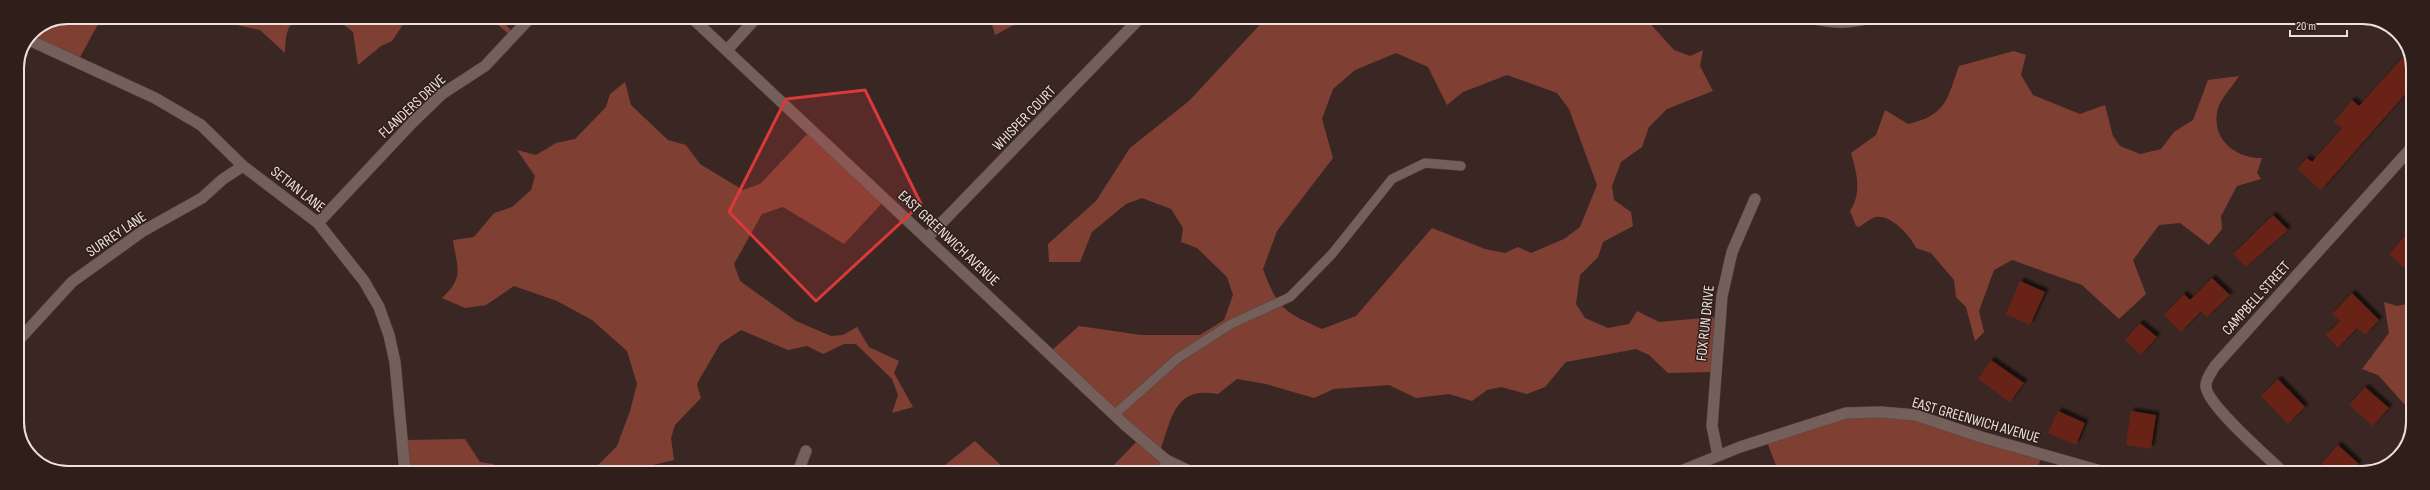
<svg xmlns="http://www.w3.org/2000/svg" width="2430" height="490" font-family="'Sofia Sans Condensed',sans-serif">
<defs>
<filter id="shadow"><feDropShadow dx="3.5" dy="-3.5" stdDeviation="1" flood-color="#0009"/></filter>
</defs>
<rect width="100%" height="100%" fill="#3a2723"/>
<path fill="#7f4033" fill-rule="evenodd" d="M 68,17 L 106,17 L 97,26 L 78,61 L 29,39 L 32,32 Z
M 199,17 L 299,17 C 285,27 286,37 285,53 L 260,30 Z
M 334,17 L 408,17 L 392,41 L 381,46 L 358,65 L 353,32 Z
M 489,17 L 499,17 L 516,36 L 512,37 Z
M 990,17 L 1029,17 L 995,35 Z
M 1267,17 L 1645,18 L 1674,50 L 1690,56 L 1703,50 L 1700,66 L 1713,91 L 1667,109 L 1649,127 L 1642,147 L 1621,162 L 1612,186 L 1614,200 L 1631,212 L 1633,226 L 1603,242 L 1598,257 L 1580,275 L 1576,304 L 1585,318 L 1608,328 L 1629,324 L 1637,311 L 1659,322 L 1713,317 L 1715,319 L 1713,372 L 1668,373 L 1649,355 L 1636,349 L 1566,362 L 1545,387 L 1527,394 L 1501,387 L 1487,390 L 1472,401 L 1449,394 L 1416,398 L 1389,385 L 1334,389 L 1314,398 L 1266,384 L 1237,379 L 1218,394 C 1174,386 1172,418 1160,451 L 1194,473 L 1099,472 L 1111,468 L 1140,438 L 1051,351 L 1079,326 L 1141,335 L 1200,335 L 1224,320 L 1233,295 L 1227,277 L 1197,248 L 1181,242 L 1183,228 L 1171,209 L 1142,198 L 1126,204 L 1092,232 L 1080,262 L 1049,262 L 1048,244 L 1096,201 L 1130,148 L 1189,101 ZM 1396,53 L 1428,67 L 1447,105 L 1463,92 L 1507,75 L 1557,93 L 1569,109 L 1597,185 L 1580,227 L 1564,239 L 1531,253 L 1518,247 L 1505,253 L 1485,249 L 1432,228 L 1356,316 L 1322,329 C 1284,312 1278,309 1263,269 L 1277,231 L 1333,158 L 1322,119 L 1333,89 L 1355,70 Z
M 2014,51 L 2026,55 L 2021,75 L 2033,95 L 2080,114 L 2105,105 L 2113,136 L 2120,146 L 2140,154 L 2161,149 L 2174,132 L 2193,120 L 2208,80 L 2239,76 C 2233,86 2221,98 2218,108 C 2210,138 2234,158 2262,158 L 2257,173 L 2261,179 L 2237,186 L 2221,216 L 2222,229 L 2209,245 L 2180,223 L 2159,225 L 2133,260 L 2146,294 L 2119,319 L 2082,285 L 2012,260 L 1994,270 L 1979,311 L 1984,332 L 1975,341 L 1966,307 L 1956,297 L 1954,280 L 1931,253 L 1916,248 C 1910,235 1891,215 1876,217 C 1871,218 1864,224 1859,227 L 1856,226 L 1850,211 C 1862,193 1857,173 1851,153 L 1876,135 L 1885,110 L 1908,124 C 1947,115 1947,99 1959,66 Z
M 625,82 L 631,105 L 668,140 L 686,145 L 700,164 L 743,190 L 760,184 L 812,129 L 886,199 L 844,244 L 783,207 L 762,214 L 734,264 L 740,281 L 796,321 L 831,336 L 843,335 L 857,327 L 869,347 L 899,361 L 894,373 L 913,407 L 892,413 L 898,395 L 892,379 L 856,344 L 844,344 L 823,354 L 807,346 L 788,350 L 741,330 L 720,344 L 699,380 L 697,385 L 701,398 L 675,425 L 671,438 L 674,460 L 624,472 L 591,472 L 617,446 L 630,411 L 637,384 L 627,351 L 592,320 L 557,301 L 514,286 L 486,305 L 465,308 L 442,298 C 465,277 457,268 453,240 L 474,237 L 494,213 L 512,207 L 531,190 L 535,176 L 517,150 L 536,155 L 556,143 L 575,139 L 606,107 L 610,94 Z
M 2384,302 L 2397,306 L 2412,303 L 2412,417 L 2407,407 L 2378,375 L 2362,369 L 2389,333 Z
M 1882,411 L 2042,455 L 2036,473 L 1779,473 L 1767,442 L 1847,413 Z
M 465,439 L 480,462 L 493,464 L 509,472 L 407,472 L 405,440 Z
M 975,441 L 1008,472 L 915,472 L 917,467 L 945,465 Z"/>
<path fill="#672417" filter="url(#shadow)" d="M 2403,57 L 2413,66 L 2413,81 L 2405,90 L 2407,92 L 2321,190 L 2297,169 L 2307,158 L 2312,162 L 2342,128 L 2334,122 L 2352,100 L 2359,106 Z
M 2273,215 L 2288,230 L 2246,267 L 2233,254 Z
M 2413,226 L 2412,241 L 2412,275 L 2389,254 Z
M 2212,278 L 2230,295 L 2207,317 L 2201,311 L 2181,332 L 2164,315 L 2184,294 L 2190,300 Z
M 2020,281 L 2045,292 L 2030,325 L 2006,314 Z
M 2352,293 L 2379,320 L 2365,335 L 2357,328 L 2338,348 L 2326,335 L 2340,321 L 2332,314 Z
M 2140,323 L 2157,337 L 2141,355 L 2125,340 Z
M 1991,360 L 2024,383 L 2010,402 L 1978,379 Z
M 2278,379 L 2305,407 L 2288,424 L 2261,396 Z
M 2365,387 L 2389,408 L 2373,426 L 2349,405 Z
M 2058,411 L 2085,423 L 2076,445 L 2048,433 Z
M 2131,411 L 2156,415 L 2151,449 L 2126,445 Z
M 2338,445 L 2359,464 L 2351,473 L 2333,473 L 2322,463 Z"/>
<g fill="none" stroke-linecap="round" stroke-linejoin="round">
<defs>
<path id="service" d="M 1114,415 L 1178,358 L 1231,324 L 1290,297 L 1332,254 L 1392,179 L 1425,163 L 1461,166"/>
<path id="minor" d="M 1812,18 C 1830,23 1849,24 1868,18
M 29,40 L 155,98 L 201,125 L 243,166 L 318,223 L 364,281 L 379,307 L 389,335 L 395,362 L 405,472
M 727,50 L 757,17
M 318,223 L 412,123 L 442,94 L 485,66 L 531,17
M 927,238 L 1141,17
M 17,342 L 72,282 L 143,231 L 202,198 L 223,179 L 243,166
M 1718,455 L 1712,426 L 1722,296 L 1732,252 L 1755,199
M 1166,460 L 1166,473
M 798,472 L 806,451
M 2284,473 C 2269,458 2204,403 2206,385 C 2206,379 2212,371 2215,366 L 2413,146"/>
<path id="tertiary" d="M 691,17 L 1124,424 L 1166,460 L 1193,473
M 1676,473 L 1740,447 L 1846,413 L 1881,412 L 1915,415 L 1981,437 L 2108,473"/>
</defs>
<use href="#service" stroke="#554642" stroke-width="10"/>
<use href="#minor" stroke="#554642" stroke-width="12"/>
<use href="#tertiary" stroke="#554642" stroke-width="12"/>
<use href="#service" stroke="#745f5a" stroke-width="9"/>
<use href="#minor" stroke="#745f5a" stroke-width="11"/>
<use href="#tertiary" stroke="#745f5a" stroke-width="11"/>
</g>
<path fill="#d83a3a" fill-opacity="0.2" stroke="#d83a3a" stroke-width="3" stroke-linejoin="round" d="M 865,90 L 921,204 L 816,301 L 729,212 L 786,99 Z"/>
<g text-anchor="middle" stroke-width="3" stroke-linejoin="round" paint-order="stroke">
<g font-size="15" fill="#ece0dd" stroke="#2f1e1a">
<text transform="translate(412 106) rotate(-43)" y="5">FLANDERS DRIVE</text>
<text transform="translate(1024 118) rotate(-46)" y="5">WHISPER COURT</text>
<text transform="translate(298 189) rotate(38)" y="5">SETIAN LANE</text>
<text transform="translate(116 234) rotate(-34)" y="5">SURREY LANE</text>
<text transform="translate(949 238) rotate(43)" y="5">EAST GREENWICH AVENUE</text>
<text transform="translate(2256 298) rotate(-48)" y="5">CAMPBELL STREET</text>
<text transform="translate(1705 323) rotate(-84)" y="5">FOX RUN DRIVE</text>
<text transform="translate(1976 420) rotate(16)" y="5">EAST GREENWICH AVENUE</text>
</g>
</g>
<path d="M0 0H2430V490H0ZM68 24H2362A44 44 0 0 1 2406 68V422A44 44 0 0 1 2362 466H68A44 44 0 0 1 24 422V68A44 44 0 0 1 68 24Z" fill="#2f1e1a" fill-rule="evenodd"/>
<path fill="none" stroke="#ece0dd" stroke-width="2" d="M68 24H2362A44 44 0 0 1 2406 68V422A44 44 0 0 1 2362 466H68A44 44 0 0 1 24 422V68A44 44 0 0 1 68 24Z"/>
<path d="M2290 30v6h57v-6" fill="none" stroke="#ece0dd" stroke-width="2"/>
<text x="2296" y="30" font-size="12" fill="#ece0dd" stroke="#2f1e1a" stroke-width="3" paint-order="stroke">20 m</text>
</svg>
